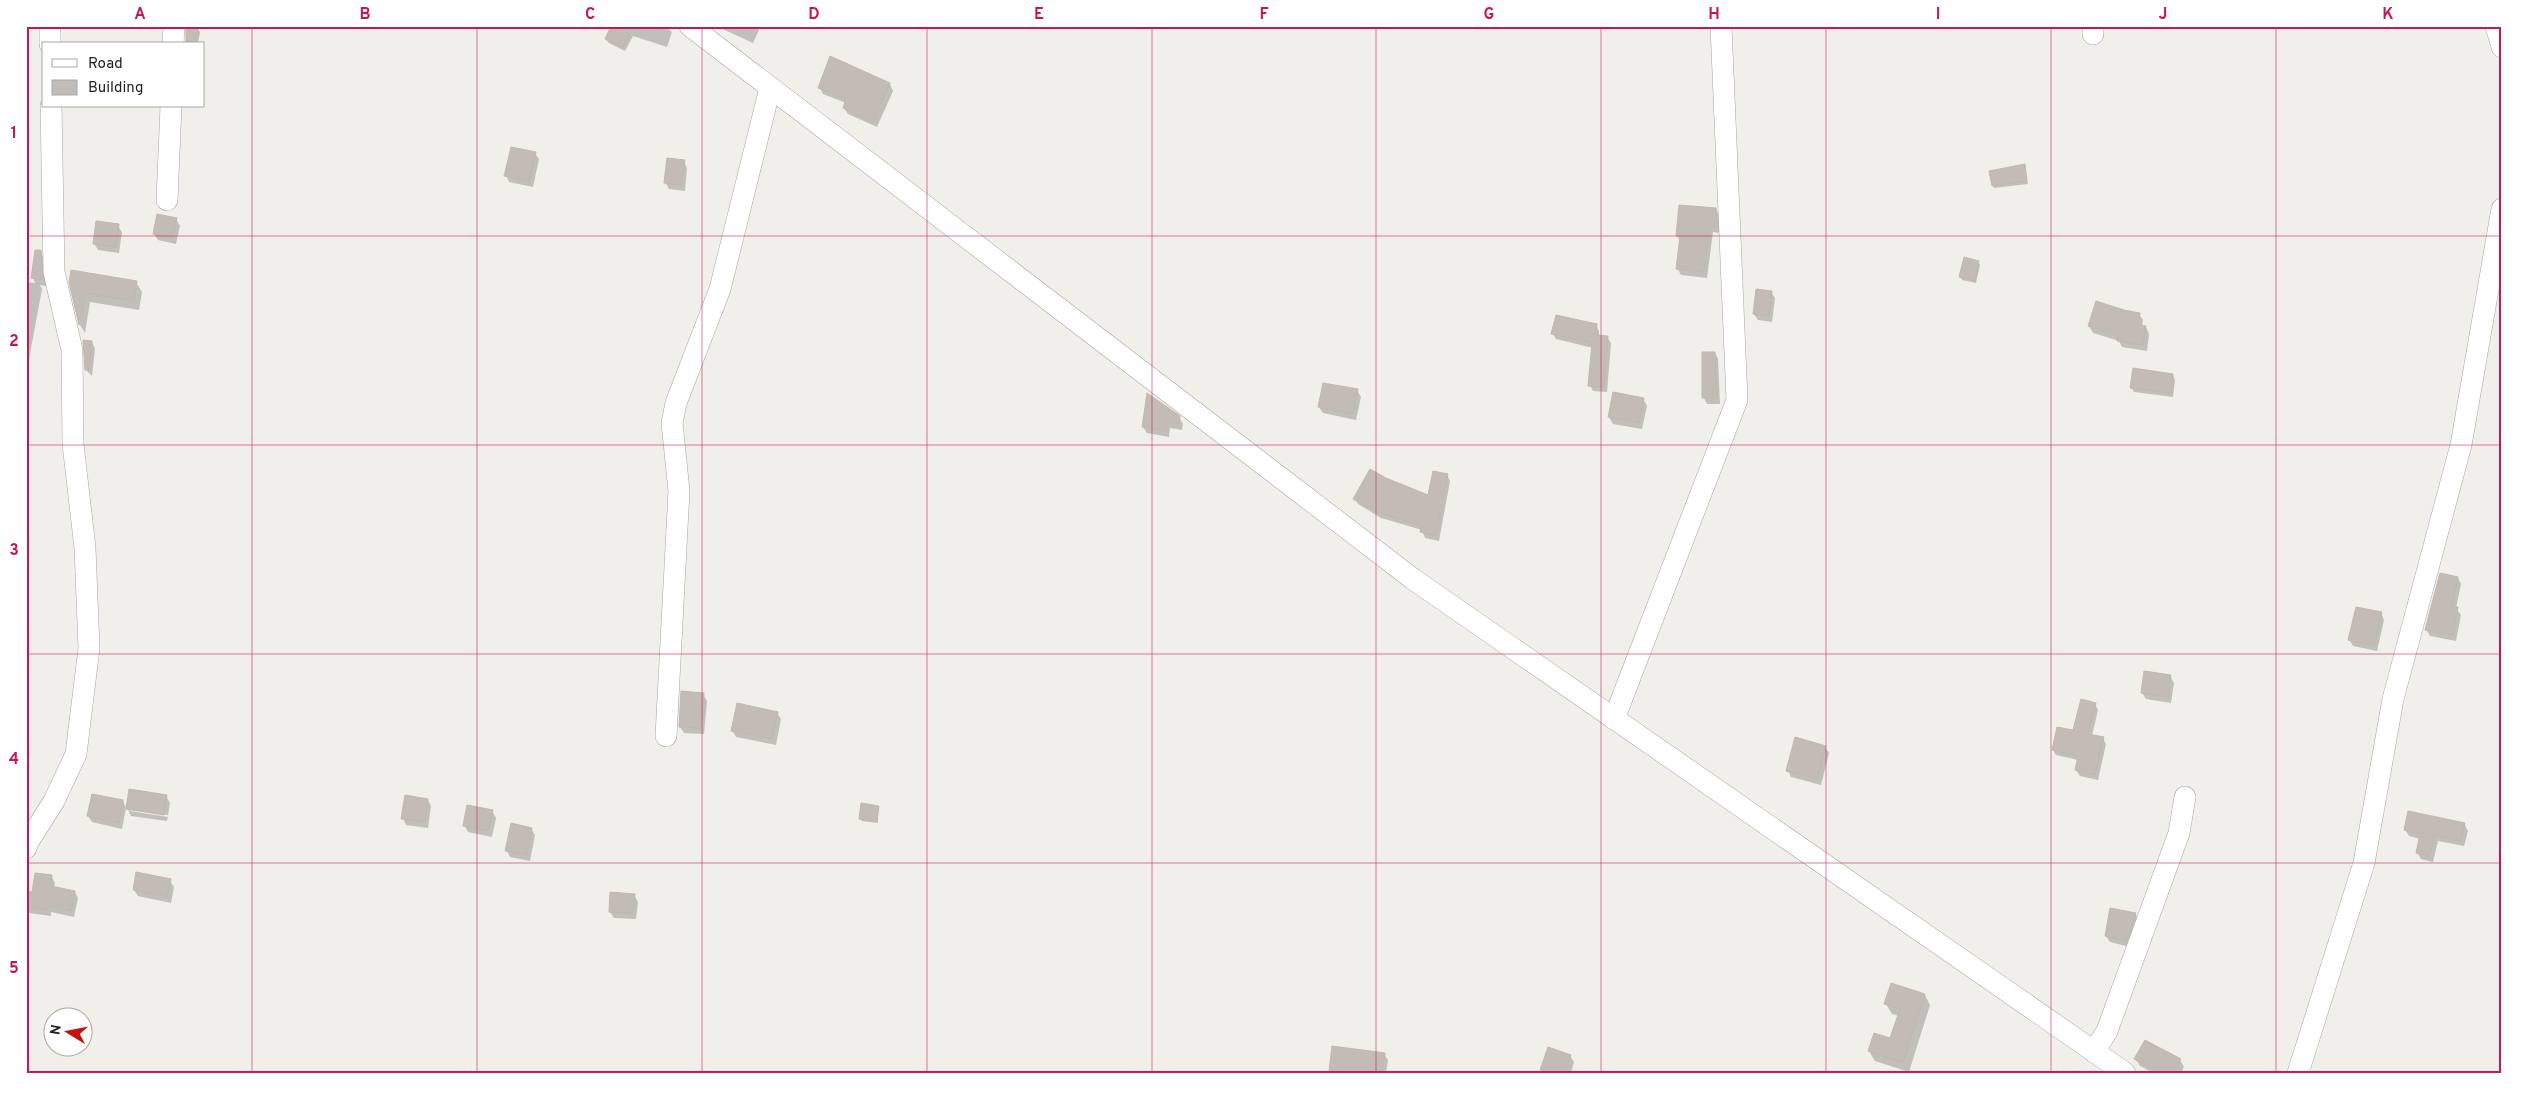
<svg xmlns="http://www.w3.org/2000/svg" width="2528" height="1099" font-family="Overpass,sans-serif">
<rect width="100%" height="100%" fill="#f1efe9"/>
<path fill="#0003" d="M 196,26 L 200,32 L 198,44 L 186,44 Z
M 612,26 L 665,26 L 672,32 L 667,47 L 633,36 L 625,51 L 609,43 L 606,39 Z
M 716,26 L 756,26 L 759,30 L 753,43 Z
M 831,58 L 890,84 L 893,91 L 877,127 L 848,114 L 844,108 L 846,103 L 823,94 L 820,88 Z
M 535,153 L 539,159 L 533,187 L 509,182 L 506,175 Z
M 684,162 L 687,168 L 685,191 L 669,189 L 665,182 Z
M 2024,166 L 2028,184 L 1994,188 L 1993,186 Z
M 1716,209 L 1719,215 L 1720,233 L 1713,232 L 1707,278 L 1681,275 L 1677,268 L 1680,241 L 1677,236 Z
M 176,219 L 180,226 L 176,244 L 158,240 L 154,234 Z
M 118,226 L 122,232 L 119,253 L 98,250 L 94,243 Z
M 40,252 L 44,258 L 46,286 L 40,285 L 42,289 L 29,359 L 26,359 L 26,282 L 35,283 L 33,278 Z
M 1978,262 L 1980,265 L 1976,283 L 1962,280 L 1961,277 Z
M 70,282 L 136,282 L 142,292 L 139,310 L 90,302 L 85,333 L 80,325 Z
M 1771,292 L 1775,298 L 1772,322 L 1758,320 L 1754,314 Z
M 2139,314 L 2143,320 L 2142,327 L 2146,327 L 2149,334 L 2147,351 L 2122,347 L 2119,341 L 2093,333 L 2089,326 Z
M 1596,326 L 1599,331 L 1599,336 L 1607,337 L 1611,343 L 1607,392 L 1593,391 L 1590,385 L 1593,348 L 1556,339 L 1553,334 Z
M 92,342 L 95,349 L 92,376 L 86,370 Z
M 1715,353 L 1718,359 L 1720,404 L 1707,404 L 1704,398 Z
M 2173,375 L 2175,380 L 2173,397 L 2134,392 L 2131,387 Z
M 1357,390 L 1361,397 L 1356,420 L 1323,413 L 1319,407 Z
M 1614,393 L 1643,399 L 1647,406 L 1642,429 L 1613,424 L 1609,417 Z
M 1179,417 L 1183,424 L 1182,430 L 1170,428 L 1169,437 L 1147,433 L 1143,427 Z
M 1447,475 L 1450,481 L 1439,541 L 1425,538 L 1422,530 L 1381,518 L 1358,504 L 1355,499 L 1385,480 L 1429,496 Z
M 2458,578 L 2461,584 L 2456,608 L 2461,615 L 2456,641 L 2430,636 L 2426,629 Z
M 2381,613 L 2384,620 L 2377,651 L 2353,646 L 2349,639 Z
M 2170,676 L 2174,683 L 2171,703 L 2146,699 L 2142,693 Z
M 703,694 L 707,701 L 704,734 L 684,733 L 680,727 Z
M 2095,704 L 2098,710 L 2092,736 L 2103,738 L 2106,744 L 2098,780 L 2080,776 L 2076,770 L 2078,760 L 2056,755 L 2053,750 L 2074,732 Z
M 777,713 L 781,719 L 776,745 L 736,737 L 732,730 Z
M 1825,747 L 1829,753 L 1821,785 L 1791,777 L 1788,771 Z
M 166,796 L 170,803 L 168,815 L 130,809 L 130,811 L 168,817 L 167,821 L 131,816 L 128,809 Z
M 428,800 L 431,806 L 428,828 L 406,825 L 403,818 Z
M 123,801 L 126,808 L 122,829 L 92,822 L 88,816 Z
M 878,807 L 878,823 L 862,821 L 860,818 Z
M 492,811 L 496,818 L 492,837 L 468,832 L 464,825 Z
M 2464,824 L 2468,831 L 2464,846 L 2438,841 L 2433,862 L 2421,859 L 2417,852 L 2420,839 L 2409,836 L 2405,830 Z
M 531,829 L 535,835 L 530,861 L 510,857 L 507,851 Z
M 51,876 L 55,883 L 54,888 L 75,892 L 78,898 L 74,917 L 51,912 L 51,916 L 29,913 L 26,909 L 26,897 Z
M 170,881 L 174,887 L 171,903 L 138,896 L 134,890 Z
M 634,895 L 638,902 L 636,919 L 614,918 L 610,912 Z
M 2135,914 L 2139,920 L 2130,947 L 2110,942 L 2106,936 Z
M 1925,995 L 1930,1005 L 1909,1072 L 1875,1061 L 1869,1051 L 1891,1040 L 1899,1016 L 1892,1014 L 1886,1004 Z
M 1549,1048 L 1570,1056 L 1574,1062 L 1571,1073 L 1541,1073 Z
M 1384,1054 L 1388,1060 L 1386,1073 L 1330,1071 Z
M 2136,1059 L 2180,1060 L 2184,1067 L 2181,1073 L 2153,1073 L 2140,1066 Z"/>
<path fill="#c2bbb6" stroke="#c2b7ac" d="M 186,26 L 197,26 L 195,44 L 186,44 Z
M 611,26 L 630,34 L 623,48 L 605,39 Z
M 830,56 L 890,83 L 873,122 L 843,108 L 846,99 L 818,88 Z
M 511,147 L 536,152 L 529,181 L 504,176 Z
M 667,158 L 685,160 L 681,185 L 664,183 Z
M 2025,164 L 2027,181 L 1992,186 L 1989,171 Z
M 1679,205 L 1716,208 L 1717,227 L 1710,226 L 1704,272 L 1676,269 L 1680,236 L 1676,236 Z
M 157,214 L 177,218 L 172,238 L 153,234 Z
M 96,221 L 119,224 L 116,247 L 93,244 Z
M 35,250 L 41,250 L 43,280 L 31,278 Z
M 1964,257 L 1979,261 L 1975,281 L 1959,277 Z
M 71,270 L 137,281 L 134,301 L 85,293 L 79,325 L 69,282 Z
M 1756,289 L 1772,291 L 1769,316 L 1753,314 Z
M 2096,301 L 2124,310 L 2140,313 L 2138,325 L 2146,326 L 2143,345 L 2117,341 L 2118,336 L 2088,326 Z
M 1556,315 L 1597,324 L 1596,335 L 1608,336 L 1604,387 L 1588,386 L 1592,343 L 1551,334 Z
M 83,340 L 92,341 L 89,370 L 85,370 Z
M 1702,352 L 1715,352 L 1717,398 L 1702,398 Z
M 2133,368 L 2173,374 L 2171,393 L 2130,388 Z
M 1323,383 L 1358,389 L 1353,414 L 1318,407 Z
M 1613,392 L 1644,398 L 1639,423 L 1608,417 Z
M 1147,393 L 1180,416 L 1179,424 L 1167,422 L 1166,431 L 1142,427 Z
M 1370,469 L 1386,478 L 1428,495 L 1433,471 L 1448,474 L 1436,536 L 1420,532 L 1422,526 L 1377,512 L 1353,499 Z
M 2440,573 L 2458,577 L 2452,606 L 2458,607 L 2453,635 L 2425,630 Z
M 2356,607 L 2382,612 L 2374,646 L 2348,640 Z
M 2144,671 L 2171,675 L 2168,697 L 2141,693 Z
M 681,691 L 704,693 L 701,728 L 679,727 Z
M 2081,699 L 2096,703 L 2088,734 L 2104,737 L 2095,775 L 2075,770 L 2078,756 L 2052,750 L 2057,727 L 2073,730 Z
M 737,703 L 778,712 L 772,739 L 731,731 Z
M 1795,737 L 1826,746 L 1817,779 L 1786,771 Z
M 129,789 L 167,795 L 164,815 L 126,809 Z
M 92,794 L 123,800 L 119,823 L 87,816 Z
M 405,795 L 428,799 L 425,822 L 401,819 Z
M 861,803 L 879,806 L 877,821 L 859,819 Z
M 467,805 L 493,810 L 488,831 L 463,826 Z
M 2408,811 L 2465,823 L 2461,841 L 2434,835 L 2430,856 L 2416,853 L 2420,834 L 2404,830 Z
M 511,823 L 532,828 L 527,855 L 505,851 Z
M 136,872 L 171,879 L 167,897 L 133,890 Z
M 35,873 L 52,875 L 51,886 L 75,891 L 71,911 L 48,906 L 48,910 L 26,908 L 26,891 L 32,892 Z
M 610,892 L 635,894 L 633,913 L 609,912 Z
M 2110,908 L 2136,913 L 2127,941 L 2105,936 Z
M 1891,983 L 1925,994 L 1903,1063 L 1868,1051 L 1874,1033 L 1890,1038 L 1900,1009 L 1884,1004 Z
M 2145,1040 L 2181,1059 L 2174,1073 L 2159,1073 L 2134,1059 Z
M 1332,1046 L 1385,1053 L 1382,1073 L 1329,1071 Z
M 1548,1047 L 1571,1055 L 1565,1073 L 1549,1073 L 1540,1070 Z"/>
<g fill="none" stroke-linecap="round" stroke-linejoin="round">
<defs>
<path id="minor" d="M 50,26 L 50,44
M 690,26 L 1413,579 L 2125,1073
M 2093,26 L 2093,34
M 2496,26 L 2502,47
M 173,44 L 174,26
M 167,200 L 171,106
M 1614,719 L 1737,400 L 1721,26
M 666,736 L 679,491 L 672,423 L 676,403 L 720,289 L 770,88
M 26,848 L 28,842 L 54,801 L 76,754 L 89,648 L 85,548 L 73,444 L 72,350 L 54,272 L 51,106
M 2094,1052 L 2107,1031 L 2179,833 L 2185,797
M 2298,1073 L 2364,863 L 2393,699 L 2461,445 L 2502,209"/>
</defs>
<use href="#minor" stroke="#a6a6a6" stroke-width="22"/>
<use href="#minor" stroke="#fff" stroke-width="21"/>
</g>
<path fill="none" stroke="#c2185b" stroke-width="1" stroke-opacity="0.55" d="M 252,26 L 252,1073M 477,26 L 477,1073M 702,26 L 702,1073M 927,26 L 927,1073M 1152,26 L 1152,1073M 1376,26 L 1376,1073M 1601,26 L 1601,1073M 1826,26 L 1826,1073M 2051,26 L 2051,1073M 2276,26 L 2276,1073M 26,236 L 2502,236M 26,445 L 2502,445M 26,654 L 2502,654M 26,863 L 2502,863"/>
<rect width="2528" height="1099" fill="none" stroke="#ffffff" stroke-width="55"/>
<rect x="42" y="42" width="162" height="65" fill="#ffffff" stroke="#a7a7a7"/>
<rect x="52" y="59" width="25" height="8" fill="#ffffff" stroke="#a7a7a7"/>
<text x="88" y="68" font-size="15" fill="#222222">Road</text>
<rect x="52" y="80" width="25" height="15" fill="#c2bbb6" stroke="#a7a7a7"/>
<text x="88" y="92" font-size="15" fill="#222222">Building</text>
<g transform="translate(68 1032) rotate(280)"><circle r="24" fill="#ffffff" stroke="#a7a7a7"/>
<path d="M0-4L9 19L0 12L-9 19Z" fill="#c6140d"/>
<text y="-8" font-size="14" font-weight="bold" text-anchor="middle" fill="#222222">N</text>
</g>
<rect x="28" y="28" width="2472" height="1044" fill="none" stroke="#c2185b" stroke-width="2"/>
<g font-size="16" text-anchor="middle" font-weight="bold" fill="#c2185b">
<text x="140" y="19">A</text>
<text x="365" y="19">B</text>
<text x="590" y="19">C</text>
<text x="814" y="19">D</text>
<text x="1039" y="19">E</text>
<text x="1264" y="19">F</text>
<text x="1489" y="19">G</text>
<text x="1714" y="19">H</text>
<text x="1938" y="19">I</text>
<text x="2163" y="19">J</text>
<text x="2388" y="19">K</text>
<text x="14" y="138">1</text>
<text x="14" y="346">2</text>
<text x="14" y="555">3</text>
<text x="14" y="764">4</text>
<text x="14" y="973">5</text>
</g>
</svg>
